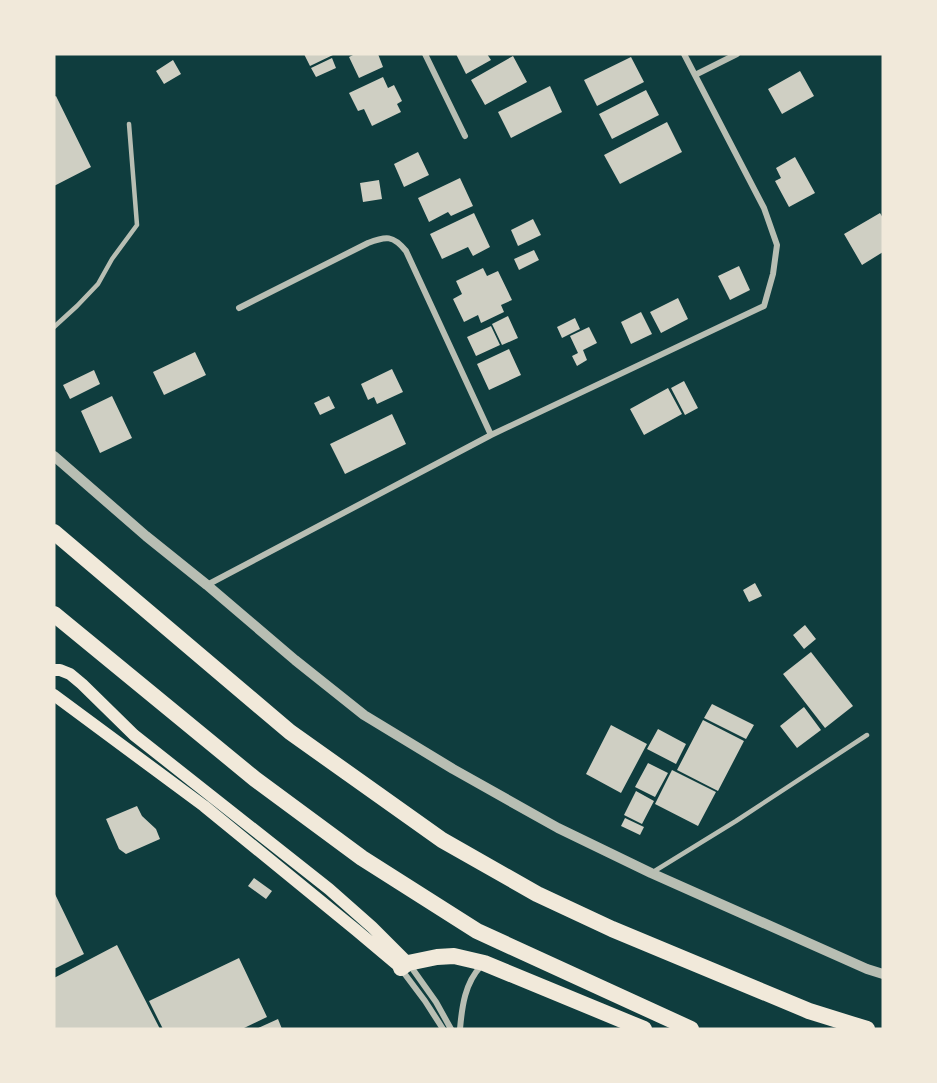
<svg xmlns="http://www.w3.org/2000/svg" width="937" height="1083" font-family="Commissioner,sans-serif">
<rect width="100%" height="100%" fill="#0f3d3e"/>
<path fill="#cfcfc3" d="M 304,54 L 335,54 L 310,66 Z
M 355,54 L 378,54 L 383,67 L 359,78 L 349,57 Z
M 456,54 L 487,54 L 491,60 L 466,74 Z
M 513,56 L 527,82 L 485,105 L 471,80 Z
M 631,57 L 644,82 L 597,106 L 584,80 Z
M 332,58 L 336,68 L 316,77 L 311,68 Z
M 173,60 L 181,74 L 164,84 L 156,71 Z
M 800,71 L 814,96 L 782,114 L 768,89 Z
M 383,77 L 388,88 L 394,85 L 402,101 L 397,104 L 401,112 L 372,126 L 364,109 L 358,111 L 349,93 Z
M 550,86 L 562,112 L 542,122 L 532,104 L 542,122 L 511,138 L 498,112 Z
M 646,90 L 659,115 L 612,139 L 599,114 Z
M 56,96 L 91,167 L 54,186 L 54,97 Z
M 667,122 L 682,152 L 620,184 L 604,155 Z
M 418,152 L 429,175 L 404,187 L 394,164 Z
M 795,157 L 815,193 L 789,207 L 775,181 L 781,178 L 776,168 Z
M 460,178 L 473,206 L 451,216 L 448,212 L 429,222 L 418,198 Z
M 379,180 L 382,199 L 363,202 L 360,183 Z
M 474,213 L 490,247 L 473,256 L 468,247 L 442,259 L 430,234 Z
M 880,213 L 883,218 L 883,252 L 862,265 L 844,234 Z
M 533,219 L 541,235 L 518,246 L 511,230 Z
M 534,250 L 539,260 L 519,270 L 514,259 Z
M 739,266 L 750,290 L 730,300 L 718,276 Z
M 483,268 L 487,276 L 498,271 L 512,300 L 501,305 L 504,312 L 481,323 L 478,315 L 464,322 L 453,299 L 462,294 L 456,281 Z
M 678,298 L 688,319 L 661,333 L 650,312 Z
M 641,312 L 652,334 L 631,344 L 621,322 Z
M 508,316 L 518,338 L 502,345 L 492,324 Z
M 575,318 L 580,329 L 562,338 L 557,327 Z
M 491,326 L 500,345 L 476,356 L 467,337 Z
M 589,327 L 597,343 L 583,350 L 587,360 L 577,366 L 572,356 L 578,353 L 570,336 Z
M 509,349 L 521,375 L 489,390 L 477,364 Z
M 195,352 L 206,375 L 164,395 L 153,372 Z
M 392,369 L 403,392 L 377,404 L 374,397 L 368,400 L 361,384 Z
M 94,370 L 100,384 L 70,399 L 63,385 Z
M 684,381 L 698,408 L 685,415 L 671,388 Z
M 668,388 L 682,414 L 644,435 L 630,409 Z
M 112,396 L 132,438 L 100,453 L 81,411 Z
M 329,396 L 335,408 L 320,415 L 314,403 Z
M 392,414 L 406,444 L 345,474 L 330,444 Z
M 755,583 L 762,596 L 749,602 L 743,590 Z
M 805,625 L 816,639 L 804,649 L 793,635 Z
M 811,652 L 853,706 L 825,728 L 783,674 Z
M 712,704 L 754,725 L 746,739 L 704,718 Z
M 804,707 L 821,730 L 797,748 L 780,726 Z
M 703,720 L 744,741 L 718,791 L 677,770 Z
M 611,725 L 647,744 L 621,793 L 586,774 Z
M 658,729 L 686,744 L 676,764 L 647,749 Z
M 648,763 L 668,773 L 655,797 L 635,787 Z
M 672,770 L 716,792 L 698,826 L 655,804 Z
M 636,791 L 654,801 L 642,824 L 624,815 Z
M 137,806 L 142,816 L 156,829 L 160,839 L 126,854 L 119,849 L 106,819 Z
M 625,818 L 644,827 L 640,835 L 621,826 Z
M 254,878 L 272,891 L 266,899 L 248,886 Z
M 54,892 L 84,954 L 54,969 Z
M 117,945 L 160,1029 L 54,1029 L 54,978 Z
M 239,958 L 267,1017 L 242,1029 L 163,1029 L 149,1001 Z
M 278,1019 L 282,1029 L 256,1029 Z"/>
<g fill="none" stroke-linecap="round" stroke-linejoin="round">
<path stroke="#b8beb3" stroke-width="4.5" d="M 54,327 L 77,306 L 98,284 L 112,259 L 137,225 L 129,124
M 653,872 L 736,821 L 867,735"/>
<path stroke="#b8beb3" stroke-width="6" d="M 425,54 L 465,136
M 695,75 L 737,54
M 239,308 L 368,243 C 386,236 393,235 406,251 L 491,435
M 207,585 L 491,435 L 764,306 L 773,274 L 777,245 L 764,208 L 684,54
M 409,964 L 436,1002 L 451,1029
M 401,969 L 425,1001 L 443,1029
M 460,1029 C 462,1006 465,983 481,966"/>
<path stroke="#b8beb3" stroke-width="10" d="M 54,456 L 146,536 L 207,585 L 295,660 L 364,715 L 453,769 L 558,828 L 651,873 L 867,969 L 883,974"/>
<path stroke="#f1e9da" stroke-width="12" d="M 54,670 L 60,670 L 70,674 L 82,684 L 134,735 L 329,889 L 372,927 L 408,963
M 54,695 L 204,806 L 356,930 L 401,968"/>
<path stroke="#f1e9da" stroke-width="16" d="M 54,532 L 290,732 L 442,840 L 537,894 L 612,929 L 809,1011 L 867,1029
M 54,614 L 255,779 L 362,858 L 477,931 L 691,1029
M 401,968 L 408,963 L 437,957 L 454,956 L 484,963 L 644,1029"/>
</g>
<rect width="937" height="1083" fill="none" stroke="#f1e9da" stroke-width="111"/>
</svg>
